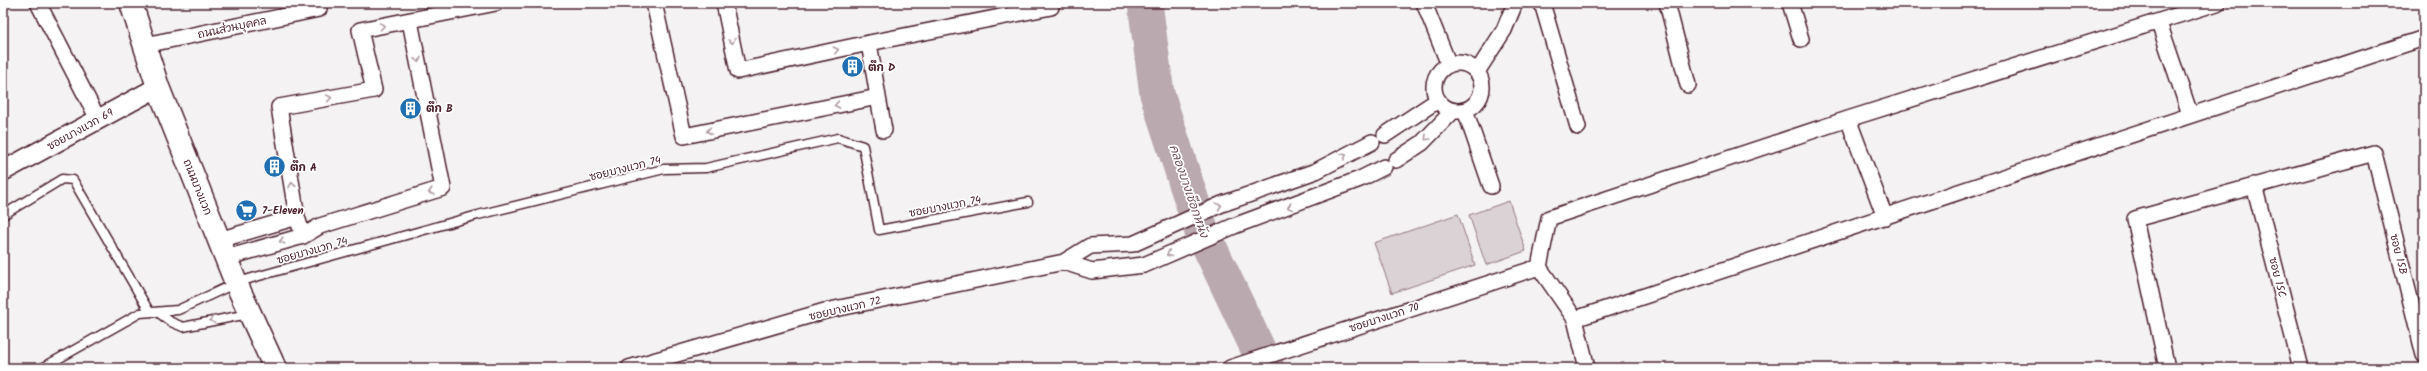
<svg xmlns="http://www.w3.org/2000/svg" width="2427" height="371" font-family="Kalam,'Playpen Sans Thai',sans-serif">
<rect width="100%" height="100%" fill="#f4f2f2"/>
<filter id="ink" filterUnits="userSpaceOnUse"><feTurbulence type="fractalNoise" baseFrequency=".025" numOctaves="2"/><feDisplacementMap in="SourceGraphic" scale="8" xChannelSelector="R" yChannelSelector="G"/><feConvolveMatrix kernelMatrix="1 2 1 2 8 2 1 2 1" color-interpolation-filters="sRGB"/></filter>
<g filter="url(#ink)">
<path fill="#dbd2d5" stroke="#927880" d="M 1509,201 L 1526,251 L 1486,265 L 1469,215 Z
M 1458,214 L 1475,265 L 1392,293 L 1374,243 Z"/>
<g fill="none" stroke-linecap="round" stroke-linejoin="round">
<path stroke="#baa9ae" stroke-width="35" d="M 1145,3 L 1157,94 L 1201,229 L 1267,368"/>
<defs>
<path id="service" d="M 3,215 L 62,179 L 73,180 L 149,311
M 159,313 L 171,322 L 183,327 L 248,314
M 42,368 L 140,313 L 178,310 L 236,283 L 252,278 L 478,215 L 664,169 L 706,168 L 838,138 L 863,146 L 879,230 L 1028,202"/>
<path id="minor" d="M 38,3 L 98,119
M 654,3 L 684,136 L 878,97 L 869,43 L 738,71 L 724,3
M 1424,3 L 1449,65
M 1542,3 L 1578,127
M 1667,3 L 1688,85
M 1790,3 L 1801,39
M 2217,3 L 1848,119 L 1549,218 L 1539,267 L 1575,319 L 2424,38
M 2159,23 L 2190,114
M 869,43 L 1051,7
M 145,45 L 319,9
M1434 87a24 24 0 1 1 48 0a24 24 0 1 1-48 0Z
M 1477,72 L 1504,30 L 1515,3
M 878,97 L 884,130
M 1465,110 L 1491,186
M 1848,119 L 1885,217
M 1385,135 L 1438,100
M 1396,160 L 1422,143 L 1453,111
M 2254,185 L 2301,368
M 303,236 L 297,217 L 279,107 L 374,90 L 360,30 L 496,3
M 219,240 L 297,217
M 226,258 L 303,236 L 320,226 L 443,188 L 410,21
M 1064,262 L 1092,271 L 1144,265 L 1234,226 L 1360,179 L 1384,167
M 1575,319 L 1587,368
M 629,368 L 825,311 L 1064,262 L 1090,246 L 1133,244 L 1222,204 L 1316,171 L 1372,142
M 1230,368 L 1539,267
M 2167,368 L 2135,219 L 2374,153 L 2424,355"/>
<path id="tertiary" d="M 3,171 L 158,87"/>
<path id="secondary" d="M 131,3 L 158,87 L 236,283 L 275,368"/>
</defs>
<use href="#service" stroke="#4a1f2b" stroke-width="11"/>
<use href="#minor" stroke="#4a1f2b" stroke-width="18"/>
<use href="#tertiary" stroke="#4a1f2b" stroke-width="22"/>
<use href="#secondary" stroke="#4a1f2b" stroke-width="25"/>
<use href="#service" stroke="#fff" stroke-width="8"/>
<use href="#minor" stroke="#fff" stroke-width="15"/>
<use href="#tertiary" stroke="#fff" stroke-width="19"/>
<use href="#secondary" stroke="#fff" stroke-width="22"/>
</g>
<defs><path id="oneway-chevron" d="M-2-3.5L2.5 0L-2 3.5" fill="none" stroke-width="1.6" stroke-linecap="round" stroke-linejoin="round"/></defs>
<g stroke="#ae9aa0">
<use href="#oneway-chevron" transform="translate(382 26) rotate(-10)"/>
<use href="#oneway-chevron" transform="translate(732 41) rotate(78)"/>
<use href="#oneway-chevron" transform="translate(836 50) rotate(-12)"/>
<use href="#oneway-chevron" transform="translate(418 60) rotate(79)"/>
<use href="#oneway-chevron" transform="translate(329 98) rotate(-10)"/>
<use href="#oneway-chevron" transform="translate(837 105) rotate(169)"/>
<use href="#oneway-chevron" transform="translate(709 131) rotate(169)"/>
<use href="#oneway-chevron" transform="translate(1427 138) rotate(135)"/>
<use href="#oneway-chevron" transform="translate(1344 156) rotate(-29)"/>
<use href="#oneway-chevron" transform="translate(292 185) rotate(-100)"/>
<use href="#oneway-chevron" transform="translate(431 192) rotate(163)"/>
<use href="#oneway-chevron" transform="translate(1219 206) rotate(-23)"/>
<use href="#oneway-chevron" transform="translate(1290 207) rotate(161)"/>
<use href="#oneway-chevron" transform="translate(282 241) rotate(165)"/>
<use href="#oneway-chevron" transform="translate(1169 254) rotate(157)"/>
<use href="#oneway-chevron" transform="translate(212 320) rotate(170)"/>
</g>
</g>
<defs>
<symbol id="building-disc" viewBox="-11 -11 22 22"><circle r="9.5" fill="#1f6fb2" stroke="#fff"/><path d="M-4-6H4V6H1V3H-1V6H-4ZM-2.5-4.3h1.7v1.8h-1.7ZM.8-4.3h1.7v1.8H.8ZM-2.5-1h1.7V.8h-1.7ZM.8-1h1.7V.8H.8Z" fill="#fff"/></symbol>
<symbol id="supermarket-disc" viewBox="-11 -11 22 22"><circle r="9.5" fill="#1f6fb2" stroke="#fff"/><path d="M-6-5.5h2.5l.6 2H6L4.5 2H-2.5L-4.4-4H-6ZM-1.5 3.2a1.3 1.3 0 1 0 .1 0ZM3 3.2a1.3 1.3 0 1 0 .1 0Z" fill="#fff"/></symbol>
</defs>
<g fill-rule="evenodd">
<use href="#building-disc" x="840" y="54" width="25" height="25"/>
<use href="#building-disc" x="398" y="96" width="25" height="25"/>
<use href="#building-disc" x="262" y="154" width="25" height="25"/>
<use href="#supermarket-disc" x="234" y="198" width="25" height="25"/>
</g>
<g text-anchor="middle" stroke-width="3.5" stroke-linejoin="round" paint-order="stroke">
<g font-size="11" fill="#4a1f2b" stroke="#fff">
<text transform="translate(232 27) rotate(-12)" y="4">ถนนส่วนบุคคล</text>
<text transform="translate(80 129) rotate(-29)" y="4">ซอยบางแวก 69</text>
<text transform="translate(625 168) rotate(-14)" y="4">ซอยบางแวก 74</text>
<text transform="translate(198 187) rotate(68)" y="4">ถนนบางแวก</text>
<text transform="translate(945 206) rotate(-11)" y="4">ซอยบางแวก 74</text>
<text transform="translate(312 250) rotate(-16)" y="4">ซอยบางแวก 74</text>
<text transform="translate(2399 254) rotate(76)" y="4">ซอย 15B</text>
<text transform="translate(2278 277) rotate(76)" y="4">ซอย 15C</text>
<text transform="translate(845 308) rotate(-13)" y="4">ซอยบางแวก 72</text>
<text transform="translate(1384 317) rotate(-18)" y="4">ซอยบางแวก 70</text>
</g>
<g font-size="11" font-weight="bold" fill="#4a1f2b" stroke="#fff" text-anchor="start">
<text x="868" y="71">ตึก D</text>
<text x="426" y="112">ตึก B</text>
<text x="290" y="171">ตึก A</text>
<text x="262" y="214">7-Eleven</text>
</g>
<g font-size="12" font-style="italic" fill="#714f59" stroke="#fff">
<text transform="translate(1189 191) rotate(71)" y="4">คลองบางเชือกหนัง</text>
</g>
</g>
<rect width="2427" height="371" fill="none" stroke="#fff" stroke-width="16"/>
<rect x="8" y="8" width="2411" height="355" fill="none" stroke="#4a1f2b" stroke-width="1.5" filter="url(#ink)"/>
</svg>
